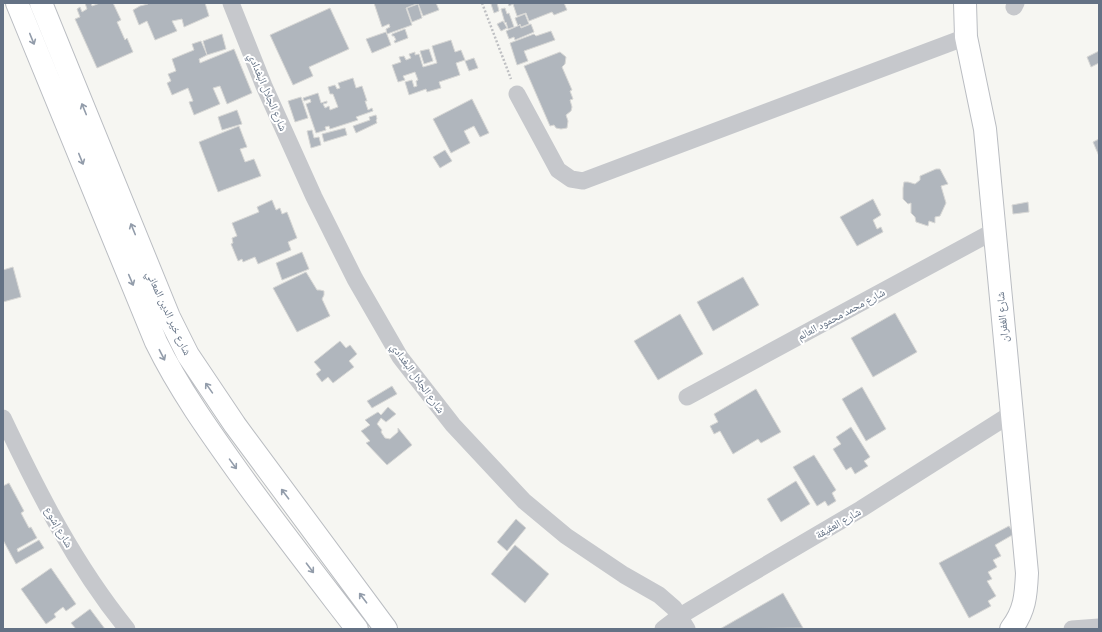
<svg xmlns="http://www.w3.org/2000/svg" width="1102" height="632" font-family="Cabin,'Noto Naskh Arabic',sans-serif">
<rect width="100%" height="100%" fill="#f6f6f2"/>
<path fill="#b0b6bd" stroke="#d7d7d5" d="M 85,3 L 91,3 L 92,6 L 100,3 L 113,3 L 121,20 L 117,22 L 125,40 L 127,38 L 133,52 L 97,68 L 75,19 L 80,17 L 77,9 L 80,7 L 82,12 L 87,9 Z
M 147,3 L 205,3 L 209,16 L 184,27 L 182,19 L 172,21 L 177,31 L 155,40 L 147,21 L 139,25 L 133,10 L 140,6 L 148,4 Z
M 374,3 L 416,3 L 416,4 L 406,8 L 412,25 L 387,34 L 386,29 L 390,27 L 389,24 L 382,27 Z
M 418,3 L 436,3 L 439,10 L 423,16 Z
M 493,3 L 497,3 L 499,11 L 494,13 L 491,4 Z
M 508,3 L 564,3 L 567,10 L 554,15 L 552,12 L 529,21 L 526,13 L 517,16 L 513,4 L 509,6 Z
M 418,4 L 422,18 L 412,22 L 407,8 Z
M 330,8 L 349,49 L 309,67 L 313,76 L 293,85 L 270,35 Z
M 505,8 L 507,14 L 509,13 L 514,27 L 508,29 L 506,22 L 505,23 L 501,9 Z
M 525,14 L 529,24 L 521,27 L 520,24 L 518,26 L 515,18 Z
M 503,21 L 507,28 L 501,31 L 497,24 Z
M 531,24 L 534,32 L 515,40 L 514,37 L 509,39 L 506,31 L 520,25 L 521,28 Z
M 405,29 L 408,38 L 395,43 L 394,41 L 396,40 L 394,36 L 392,36 L 392,34 Z
M 551,31 L 555,40 L 524,51 L 528,61 L 517,65 L 510,43 L 534,34 L 536,36 Z
M 386,32 L 391,45 L 372,53 L 366,39 Z
M 222,34 L 226,49 L 207,55 L 203,41 Z
M 451,40 L 455,52 L 461,50 L 465,60 L 456,63 L 460,75 L 439,82 L 441,88 L 427,92 L 426,89 L 409,95 L 405,82 L 412,80 L 414,87 L 417,86 L 416,81 L 418,80 L 415,72 L 403,76 L 405,80 L 398,82 L 392,65 L 401,62 L 399,57 L 404,56 L 406,60 L 411,58 L 409,54 L 415,52 L 415,55 L 419,54 L 423,67 L 437,63 L 432,46 Z
M 201,41 L 207,55 L 199,59 L 200,63 L 234,49 L 252,93 L 227,104 L 220,86 L 213,88 L 220,104 L 194,115 L 189,102 L 193,101 L 188,88 L 172,95 L 167,83 L 171,81 L 168,74 L 176,71 L 172,59 L 194,50 L 192,44 Z
M 429,49 L 433,61 L 424,64 L 420,51 Z
M 1099,51 L 1099,63 L 1091,67 L 1087,57 Z
M 560,52 L 566,57 L 565,64 L 562,67 L 572,90 L 570,91 L 573,99 L 570,100 L 572,107 L 571,111 L 566,115 L 568,121 L 567,128 L 561,129 L 556,128 L 554,125 L 550,126 L 524,66 Z
M 474,58 L 478,68 L 469,71 L 465,61 Z
M 353,78 L 356,88 L 362,86 L 367,101 L 365,101 L 368,110 L 372,108 L 373,111 L 356,117 L 358,120 L 330,129 L 329,126 L 325,127 L 326,130 L 316,133 L 306,104 L 311,102 L 310,99 L 304,101 L 303,98 L 318,93 L 321,103 L 327,101 L 327,103 L 323,104 L 325,108 L 329,106 L 330,110 L 338,107 L 333,94 L 330,94 L 328,87 L 335,85 L 337,89 L 340,88 L 338,83 Z
M 301,97 L 308,118 L 295,122 L 288,101 Z
M 472,99 L 489,133 L 480,137 L 474,126 L 464,131 L 470,143 L 451,153 L 433,119 Z
M 237,110 L 242,124 L 222,130 L 218,117 Z
M 376,115 L 377,119 L 376,120 L 377,123 L 356,133 L 353,126 L 370,120 L 369,117 Z
M 239,126 L 247,147 L 240,149 L 245,162 L 254,159 L 261,176 L 218,192 L 199,142 Z
M 345,128 L 347,135 L 324,142 L 322,134 Z
M 312,130 L 314,138 L 319,137 L 321,145 L 311,148 L 307,131 Z
M 1099,139 L 1099,156 L 1093,142 Z
M 445,150 L 452,161 L 440,168 L 433,157 Z
M 936,169 L 940,169 L 948,184 L 941,186 L 946,203 L 940,216 L 935,217 L 935,223 L 929,221 L 928,226 L 916,222 L 915,217 L 911,213 L 911,203 L 908,204 L 903,199 L 903,188 L 904,182 L 908,182 L 915,184 L 920,180 L 920,176 Z
M 873,199 L 881,215 L 873,220 L 877,229 L 881,227 L 883,232 L 857,246 L 840,217 Z
M 272,200 L 276,210 L 280,208 L 282,214 L 287,212 L 297,238 L 288,242 L 291,250 L 258,264 L 255,257 L 243,262 L 242,259 L 238,261 L 231,244 L 233,243 L 232,238 L 237,236 L 232,223 L 259,212 L 257,207 Z
M 1028,202 L 1029,212 L 1013,214 L 1012,205 Z
M 302,252 L 309,269 L 282,280 L 276,263 Z
M 13,267 L 21,297 L 3,302 L 3,270 Z
M 306,272 L 317,290 L 320,290 L 324,291 L 324,295 L 322,299 L 330,316 L 297,332 L 273,288 Z
M 743,277 L 759,305 L 713,331 L 697,302 Z
M 895,313 L 917,352 L 873,377 L 851,338 Z
M 680,314 L 703,354 L 658,380 L 634,341 Z
M 340,341 L 346,348 L 350,345 L 357,354 L 349,361 L 354,367 L 333,383 L 328,377 L 322,382 L 316,374 L 321,370 L 314,362 Z
M 392,386 L 397,394 L 372,408 L 367,401 Z
M 862,387 L 886,429 L 866,441 L 842,399 Z
M 756,389 L 781,432 L 761,443 L 758,439 L 733,454 L 720,431 L 714,434 L 710,426 L 718,422 L 714,414 Z
M 388,407 L 396,414 L 386,422 L 381,418 L 377,424 L 382,430 L 381,432 L 385,438 L 390,439 L 398,432 L 398,428 L 412,445 L 387,465 L 366,443 L 370,441 L 361,431 L 370,425 L 365,420 L 378,412 L 381,415 Z
M 851,427 L 870,457 L 864,461 L 868,466 L 855,474 L 851,467 L 846,470 L 833,449 L 841,444 L 836,437 Z
M 814,455 L 836,490 L 832,493 L 836,501 L 828,506 L 825,501 L 817,506 L 793,467 Z
M 796,481 L 810,504 L 781,522 L 767,499 Z
M 9,483 L 24,511 L 21,513 L 29,528 L 31,527 L 37,538 L 17,549 L 18,552 L 39,540 L 44,548 L 16,564 L 3,540 L 3,486 Z
M 516,519 L 526,528 L 507,551 L 497,542 Z
M 1009,526 L 1014,534 L 995,545 L 1001,556 L 993,560 L 997,567 L 988,572 L 992,579 L 987,581 L 996,596 L 988,601 L 991,606 L 969,618 L 939,563 Z
M 515,545 L 549,574 L 525,603 L 491,574 Z
M 51,568 L 76,604 L 66,611 L 63,607 L 54,614 L 56,617 L 46,624 L 21,589 Z
M 783,593 L 803,628 L 720,629 Z
M 90,609 L 105,629 L 76,629 L 71,623 Z"/>
<g fill="none" stroke-linecap="round" stroke-linejoin="round">
<defs>
<path id="secondary" d="M 17,3 L 156,342 C 179,389 209,431 239,473 C 277,526 317,577 357,629
M 41,3 L 169,317 L 188,355 L 235,425 L 386,629
M 965,3 L 966,37 L 985,129 L 1027,573 C 1026,595 1025,611 1011,629"/>
</defs>
<use href="#secondary" stroke="#babdc2" stroke-width="24"/>
<path stroke="#bfc0c3" stroke-width="2.5" stroke-dasharray="2 2" stroke-linecap="butt" d="M 482,3 L 511,79"/>
<path stroke="#c6c8cc" stroke-width="17" d="M 231,3 L 264,86 L 314,197 L 355,279 L 400,357 L 453,425 L 524,501 L 566,536 L 624,575 L 659,595 L 674,608 L 687,629
M 1014,7 L 1016,3
M 517,94 L 558,170 L 571,179 L 583,181 L 966,37
M 687,397 L 994,231
M 3,418 C 38,492 75,565 127,629
M 663,629 L 680,616 L 742,579 L 861,509 L 1011,414
M 1072,629 L 1099,627"/>
<use href="#secondary" stroke="#fff" stroke-width="22"/>
</g>
<defs><path id="oneway-shaft" d="M-6 0H5M1.5-3L5.5 0L1.5 3" fill="none" stroke-width="1.6" stroke-linecap="round" stroke-linejoin="round"/></defs>
<g stroke="#929caa">
<use href="#oneway-shaft" transform="translate(32 39) rotate(68)"/>
<use href="#oneway-shaft" transform="translate(84 109) rotate(-112)"/>
<use href="#oneway-shaft" transform="translate(81 159) rotate(68)"/>
<use href="#oneway-shaft" transform="translate(133 229) rotate(-112)"/>
<use href="#oneway-shaft" transform="translate(131 280) rotate(67)"/>
<use href="#oneway-shaft" transform="translate(162 355) rotate(63)"/>
<use href="#oneway-shaft" transform="translate(209 388) rotate(-125)"/>
<use href="#oneway-shaft" transform="translate(233 464) rotate(54)"/>
<use href="#oneway-shaft" transform="translate(285 494) rotate(-127)"/>
<use href="#oneway-shaft" transform="translate(310 568) rotate(53)"/>
<use href="#oneway-shaft" transform="translate(363 598) rotate(-127)"/>
</g>
<g text-anchor="middle" stroke-width="4" stroke-linejoin="round" paint-order="stroke">
<g font-size="11" fill="#647285" stroke="#fff">
<text transform="translate(268 92) rotate(67)" y="4">شارع الجلال البغدادي</text>
<text transform="translate(169 313) rotate(65)" y="4">شارع خير الدين المعاني</text>
<text transform="translate(841 314) rotate(-28)" y="4">شارع محمد محمود العالم</text>
<text transform="translate(1002 317) rotate(-95)" y="4">شارع الغفران</text>
<text transform="translate(418 378) rotate(54)" y="4">شارع الجلال البغدادي</text>
<text transform="translate(838 523) rotate(-30)" y="4">شارع العقيقة</text>
<text transform="translate(59 527) rotate(60)" y="4">شارع إشوع</text>
</g>
</g>
<rect width="1102" height="632" fill="none" stroke="#647285" stroke-width="8"/>
</svg>
